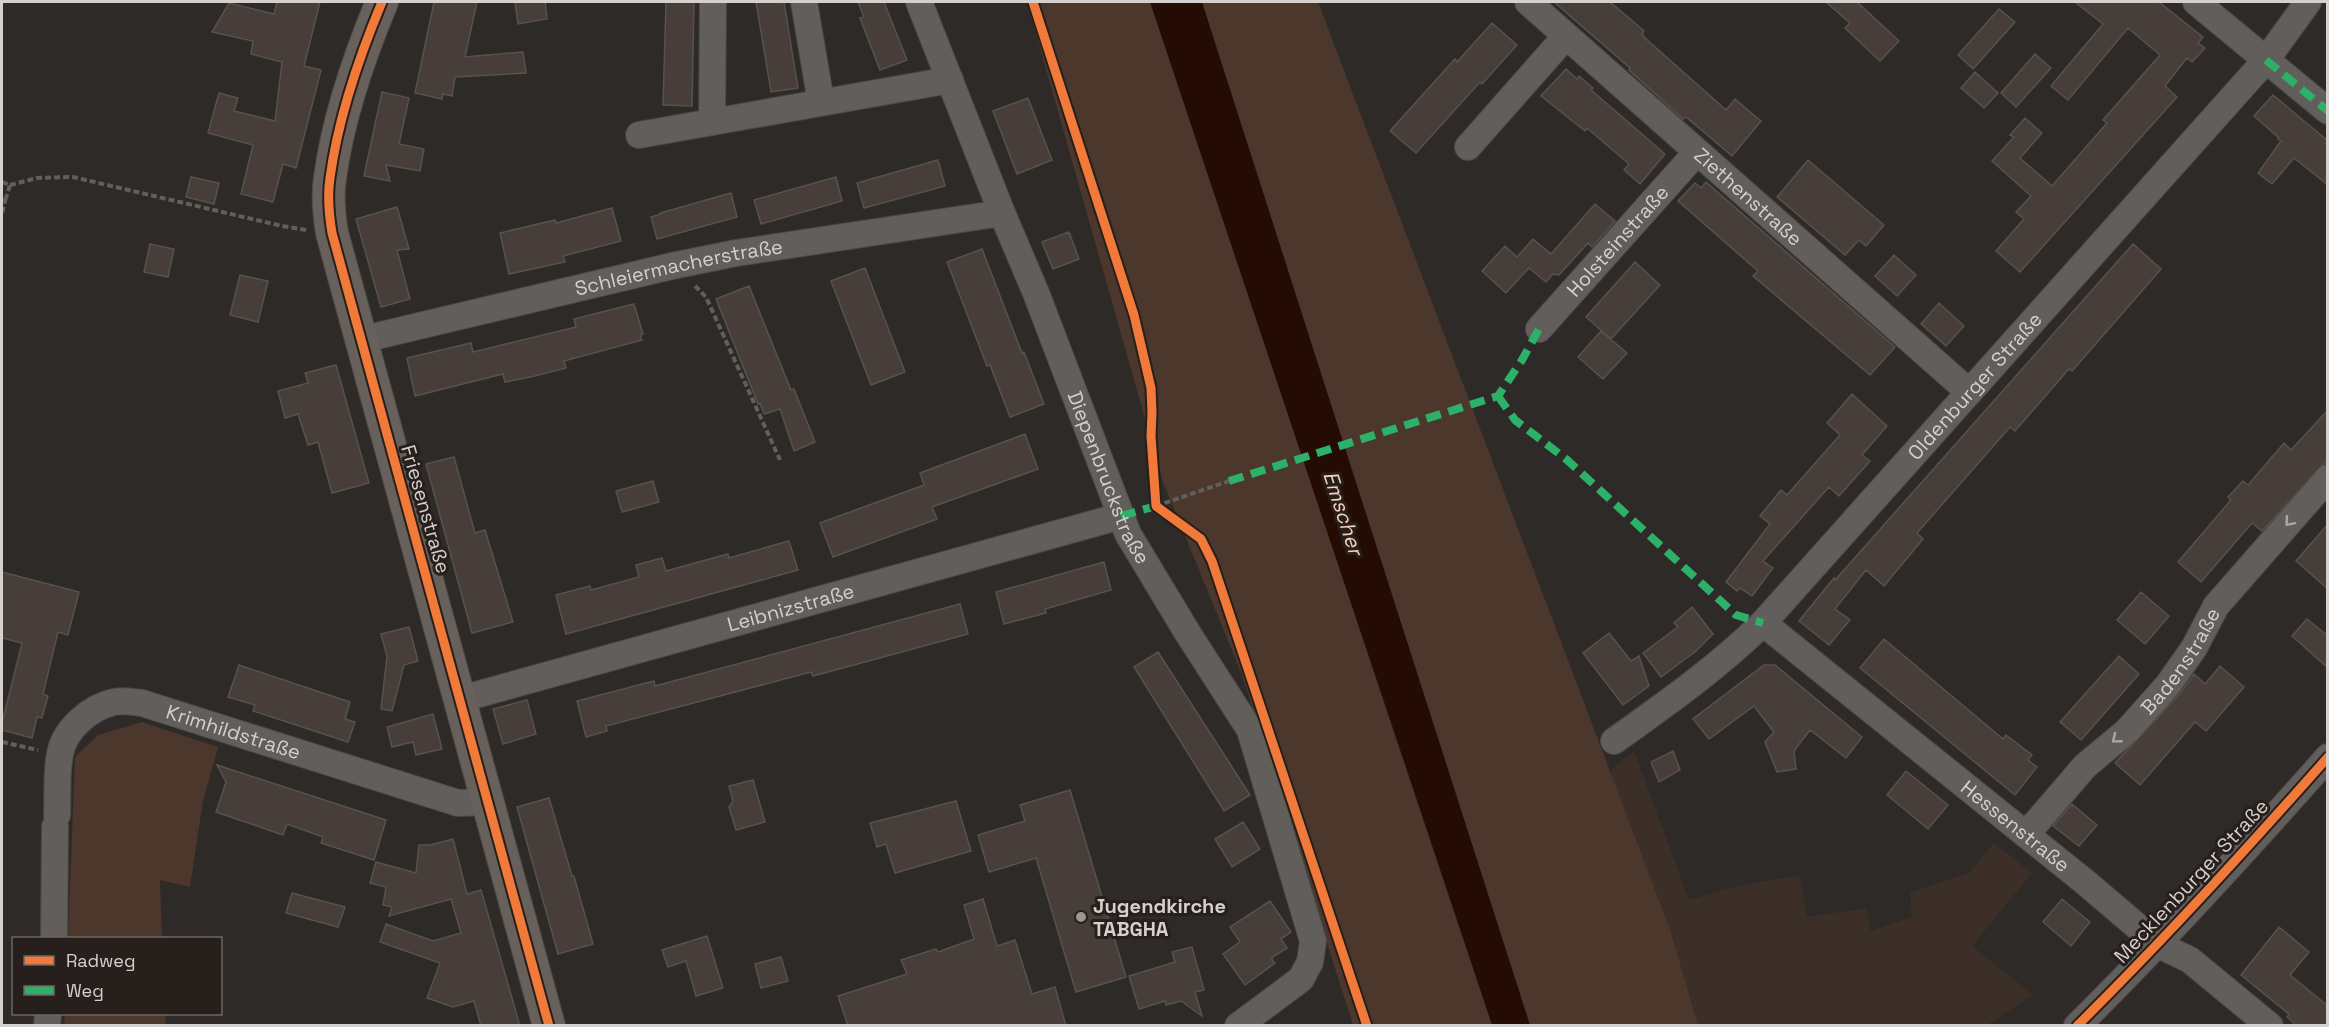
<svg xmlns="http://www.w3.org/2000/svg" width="2329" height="1027" font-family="'Space Grotesk',sans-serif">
<rect width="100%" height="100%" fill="#2e2a27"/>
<path fill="#3c2f28" d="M 1634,751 L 1689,900 L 1730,888 L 1799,875 L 1807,917 L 1866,908 L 1871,931 L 1912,917 L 1910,893 L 1969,873 L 1994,843 L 2032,873 L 1972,946 L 2033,995 L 1987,1025 L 1698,1025 L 1670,929 L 1610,771 Z"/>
<path fill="#4c372c" d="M 1027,2 L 1318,2 L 1670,929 L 1698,1025 L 1353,1025 L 1242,675 L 1163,482 Z
M 142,722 L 218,747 L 203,801 L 190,887 L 160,880 L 162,938 L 68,938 L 75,757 L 98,735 Z
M 65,1014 L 165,1014 L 166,1025 L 64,1025 Z"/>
<path fill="#240c04" d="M 1150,2 L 1202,2 L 1530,1025 L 1492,1025 Z"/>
<path fill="#483e39" stroke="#55524f" stroke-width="1.5" d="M 277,2 L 320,2 L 304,66 L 321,70 L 296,168 L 283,164 L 273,202 L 241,194 L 253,145 L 208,133 L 219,93 L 238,98 L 234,111 L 275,121 L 282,62 L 251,54 L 253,41 L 212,32 L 229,3 L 274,14 Z
M 434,2 L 477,2 L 465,57 L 523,52 L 526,73 L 455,77 L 452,96 L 443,94 L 442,99 L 415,93 Z
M 515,2 L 545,2 L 547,19 L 518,24 Z
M 666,2 L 694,2 L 692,106 L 663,105 Z
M 756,2 L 784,2 L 798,88 L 771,92 Z
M 858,2 L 884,2 L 907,60 L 880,70 L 860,18 L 864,17 Z
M 1554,2 L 1610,2 L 1644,31 L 1642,34 L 1645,38 L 1726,110 L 1735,99 L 1761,121 L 1732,156 L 1686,117 L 1683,119 L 1629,70 L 1630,68 Z
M 1826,2 L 1857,2 L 1899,41 L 1880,61 L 1845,28 L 1850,23 Z
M 2075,2 L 2159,2 L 2203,37 L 2198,43 L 2205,48 L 2192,62 L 2187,58 L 2165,86 L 2177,97 L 2020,272 L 1996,251 L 2024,219 L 2016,212 L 2031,196 L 1992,161 L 2014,137 L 2010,135 L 2025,118 L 2042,133 L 2020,158 L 2052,186 L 2107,123 L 2103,120 L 2160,55 L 2128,28 L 2068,100 L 2051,86 L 2103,24 Z
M 1999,9 L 2015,22 L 1973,69 L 1958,55 Z
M 1492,23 L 1517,45 L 1482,84 L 1480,82 L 1416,153 L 1390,131 L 1455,59 L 1457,62 Z
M 2035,54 L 2051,68 L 2016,107 L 2001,93 Z
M 1566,69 L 1577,79 L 1579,76 L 1593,88 L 1591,90 L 1665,154 L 1640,184 L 1624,170 L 1629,164 L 1587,128 L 1585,131 L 1541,96 Z
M 1975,72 L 1998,93 L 1984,108 L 1961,88 Z
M 382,92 L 409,98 L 399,144 L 424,149 L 420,171 L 386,165 L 390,181 L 364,176 Z
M 2273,95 L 2328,141 L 2328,185 L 2294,158 L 2272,184 L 2258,173 L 2281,141 L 2278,139 L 2279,138 L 2254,116 Z
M 1028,98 L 1052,160 L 1017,174 L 993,111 Z
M 938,160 L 945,186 L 864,208 L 857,183 Z
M 1808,160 L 1884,225 L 1866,246 L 1859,240 L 1845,255 L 1777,197 Z
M 191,177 L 219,183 L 214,204 L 186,197 Z
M 836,177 L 842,201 L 761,224 L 754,200 Z
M 1706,182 L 1895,347 L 1870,375 L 1753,276 L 1758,271 L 1678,201 L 1695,183 L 1701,188 Z
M 731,193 L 737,217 L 657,239 L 651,217 L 661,214 L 660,213 Z
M 1595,204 L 1615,221 L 1592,247 L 1588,243 L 1559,275 L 1553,274 L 1546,282 L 1529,268 L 1506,293 L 1482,271 L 1505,246 L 1517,257 L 1533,239 L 1551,254 Z
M 397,207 L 409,249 L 397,250 L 410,299 L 381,307 L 356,219 Z
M 612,208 L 621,241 L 563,256 L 565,262 L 509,274 L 500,233 L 555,220 L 556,223 Z
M 1069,232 L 1079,259 L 1053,269 L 1042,242 Z
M 150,244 L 174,249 L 168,277 L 144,272 Z
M 2133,244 L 2161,269 L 2072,371 L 2069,369 L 2015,431 L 2010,427 L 1917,533 L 1923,539 L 1884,586 L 1866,570 L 1835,609 L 1850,620 L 1829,645 L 1799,621 L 1834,578 L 1836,579 Z
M 982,249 L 1022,353 L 1024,352 L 1044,404 L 1010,417 L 990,365 L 987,366 L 947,262 Z
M 1894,255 L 1916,275 L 1897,296 L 1875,276 Z
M 1635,262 L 1660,285 L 1611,339 L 1586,317 Z
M 865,268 L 905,372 L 871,385 L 831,281 Z
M 240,275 L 268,281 L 258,322 L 230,315 Z
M 749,286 L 791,390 L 794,389 L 815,442 L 794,451 L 780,409 L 764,414 L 760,403 L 758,404 L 716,299 Z
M 1939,303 L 1964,326 L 1946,346 L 1921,324 Z
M 634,304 L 643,334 L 640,335 L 642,340 L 564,361 L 566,368 L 535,376 L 505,382 L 503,374 L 415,396 L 407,358 L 471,343 L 473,352 L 576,327 L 574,319 Z
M 1601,331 L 1627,353 L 1603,379 L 1578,357 Z
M 336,365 L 369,483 L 332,493 L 318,442 L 308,445 L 298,414 L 285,418 L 278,391 L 308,383 L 305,373 Z
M 1852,394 L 1887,426 L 1862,455 L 1870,461 L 1839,496 L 1829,487 L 1763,561 L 1773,568 L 1752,596 L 1740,588 L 1737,591 L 1726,582 L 1770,524 L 1760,516 L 1781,490 L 1787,495 L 1840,435 L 1827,423 Z
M 2328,410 L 2328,459 L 2262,531 L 2252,523 L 2201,582 L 2178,562 L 2231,500 L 2228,497 L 2243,481 L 2248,485 L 2284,443 L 2291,450 Z
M 1025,434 L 1038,469 L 932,507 L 937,519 L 833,557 L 820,523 L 924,485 L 920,473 Z
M 454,457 L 475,533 L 485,530 L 513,622 L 472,633 L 426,464 Z
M 653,481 L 659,502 L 622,512 L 616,491 Z
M 2328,524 L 2328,589 L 2296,561 Z
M 789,541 L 798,570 L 566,634 L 556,595 L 590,586 L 591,590 L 639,577 L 636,565 L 662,558 L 666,571 L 728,554 L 729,558 Z
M 1104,562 L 1111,590 L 1045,609 L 1046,613 L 1004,624 L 996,592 Z
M 2,572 L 79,592 L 68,635 L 58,632 L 43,694 L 48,696 L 42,718 L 37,717 L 32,738 L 2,730 L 2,723 L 22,643 L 2,638 Z
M 2141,592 L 2169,616 L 2145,644 L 2117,620 Z
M 960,604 L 968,634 L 813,676 L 811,672 L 606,726 L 607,731 L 586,737 L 577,701 L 654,681 L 655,686 Z
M 1692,607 L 1713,634 L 1696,651 L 1661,677 L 1643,653 L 1678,627 L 1674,623 Z
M 2307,619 L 2328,636 L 2328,668 L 2292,636 Z
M 409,627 L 418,661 L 404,665 L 392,711 L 381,709 L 387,656 L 381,634 Z
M 1609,633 L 1631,661 L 1639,656 L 1649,686 L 1623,705 L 1583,653 Z
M 1884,639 L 2003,739 L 2006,735 L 2032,755 L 2028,760 L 2037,767 L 2015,795 L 1860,668 Z
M 1158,652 L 1250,795 L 1224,811 L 1134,667 Z
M 2119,656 L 2139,674 L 2081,740 L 2060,722 Z
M 239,665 L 350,702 L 345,719 L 355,722 L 348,742 L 253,711 L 255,705 L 228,697 Z
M 1764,665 L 1775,665 L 1862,737 L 1846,758 L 1810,730 L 1794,751 L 1796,769 L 1777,772 L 1765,742 L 1774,732 L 1754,706 L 1709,739 L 1693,719 Z
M 2220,666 L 2244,687 L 2206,731 L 2195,722 L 2140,785 L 2115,763 L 2179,695 L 2194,674 L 2205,684 Z
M 527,700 L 536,734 L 503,744 L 493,709 Z
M 433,714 L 442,749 L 416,755 L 413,742 L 392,747 L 387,727 Z
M 1673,751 L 1680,770 L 1659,782 L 1651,762 Z
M 217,765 L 386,820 L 374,860 L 321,843 L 323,837 L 287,824 L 283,835 L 216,812 L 226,782 Z
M 1906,771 L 1948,805 L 1928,829 L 1887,795 Z
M 753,780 L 765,822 L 736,830 L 729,807 L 733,801 L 729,786 Z
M 1070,790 L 1126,977 L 1076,992 L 1036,858 L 989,872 L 978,835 L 1025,821 L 1020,805 Z
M 549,798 L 572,876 L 574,876 L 593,944 L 558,954 L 517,807 Z
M 956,801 L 971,851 L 895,873 L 886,844 L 877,847 L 870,823 Z
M 2072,804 L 2097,825 L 2079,846 L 2053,826 Z
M 1243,822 L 1260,849 L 1232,867 L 1215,839 Z
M 453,839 L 467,894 L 481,890 L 520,1026 L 481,1026 L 474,1001 L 453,1007 L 427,998 L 440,963 L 380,942 L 386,924 L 433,941 L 461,933 L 451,899 L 389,916 L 392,907 L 383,905 L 386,887 L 370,883 L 376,862 L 416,873 L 419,845 L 430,845 Z
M 292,893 L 345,907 L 338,927 L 286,913 Z
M 983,899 L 997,946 L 1015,940 L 1032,994 L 1055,987 L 1066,1026 L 848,1026 L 838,996 L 907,974 L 901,960 L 936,949 L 938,952 L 974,939 L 964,905 Z
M 2062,899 L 2090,922 L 2071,946 L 2043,922 Z
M 1270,901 L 1291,932 L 1281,939 L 1287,948 L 1271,958 L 1275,963 L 1245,985 L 1223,954 L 1240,942 L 1230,927 Z
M 2279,927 L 2309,952 L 2290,975 L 2328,1006 L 2328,1026 L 2297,1026 L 2287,1017 L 2289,1014 L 2241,975 Z
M 707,936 L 723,988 L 696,996 L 686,961 L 668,967 L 662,950 Z
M 1192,947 L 1204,990 L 1195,992 L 1202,1016 L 1181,1001 L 1166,1005 L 1165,1001 L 1139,1009 L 1129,976 L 1175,962 L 1172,952 Z
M 781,957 L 788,981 L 761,988 L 755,964 Z"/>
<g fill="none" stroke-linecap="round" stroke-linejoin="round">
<defs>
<g id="minor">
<path d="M 804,2 L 821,102"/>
<path id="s1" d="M 919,2 L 1002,213 L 1036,293 L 1128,534 L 1187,632 L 1250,730 L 1313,941 L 1310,962 L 1301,979 L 1238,1026"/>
<path id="s2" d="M 1528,2 L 1968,391"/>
<path d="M 2196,2 L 2328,111"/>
<path d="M 712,122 L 713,2"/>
<path d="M 639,135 L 950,80"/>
<path d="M 1468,147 L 1566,36"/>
<path id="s3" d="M 1539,329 L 1697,152"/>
<path id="s4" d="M 360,340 L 672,266 L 736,253 L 1002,213"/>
<path id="s5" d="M 1763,623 L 2085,882 L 2159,945 L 2190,960 L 2270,1026"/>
<path id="s6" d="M 461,699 L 1121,516"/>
<path id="s7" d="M 1614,741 C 1666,704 1717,668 1763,623 L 2266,60 L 2308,2"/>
<path id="s8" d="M 57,815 C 58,795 56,774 60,754 C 64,730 90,707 114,702 C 123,700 133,702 142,703 L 458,803 L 487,802"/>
<path id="s9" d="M 2024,833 L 2036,823 L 2085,766 L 2127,731 L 2168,685 L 2194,648 L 2216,606 L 2328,478"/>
<path d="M 54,938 L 55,827"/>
<path d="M 47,1026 L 48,1014"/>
<path d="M 2077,1026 C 2165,939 2247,849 2328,757"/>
</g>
<path id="major" d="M 382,2 C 359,57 338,118 330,178 C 327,197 329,215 332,233 L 549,1026"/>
</defs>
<use href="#minor" stroke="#4b4846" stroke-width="28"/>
<use href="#major" stroke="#4b4846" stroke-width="34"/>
<path stroke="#615e5c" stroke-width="4" stroke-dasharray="6 3" stroke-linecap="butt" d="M 2,182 L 10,185 L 5,201
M 10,185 L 37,178 L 73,177 L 282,226 L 306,230
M 2,200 L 5,201 L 2,214
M 695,286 L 706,297 L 780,460
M 1156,506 L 1229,481
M 2,742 L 38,750"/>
<use href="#minor" stroke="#615e5c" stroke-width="26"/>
<use href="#major" stroke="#68605a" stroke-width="32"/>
<path stroke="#2db169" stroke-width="8" stroke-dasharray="15 8" stroke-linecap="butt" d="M 2266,60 L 2328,111
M 1498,396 L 1515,420 L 1566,459 L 1736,615 L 1763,623
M 1229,481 L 1498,396 L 1522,360 L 1539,329
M 1121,516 L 1156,506"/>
<defs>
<path id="cycleway" d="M 382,2 C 359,57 338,118 330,178 C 327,197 329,215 332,233 L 549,1026
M 1033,2 L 1134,315 L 1151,388 L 1152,413 L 1151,436 L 1156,506 L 1201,539 L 1212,561 L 1367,1026
M 2077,1026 C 2165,939 2247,849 2328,757"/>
</defs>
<use href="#cycleway" stroke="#271f1b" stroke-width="13"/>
<use href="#cycleway" stroke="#f17a3a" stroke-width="9"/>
</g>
<defs><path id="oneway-chevron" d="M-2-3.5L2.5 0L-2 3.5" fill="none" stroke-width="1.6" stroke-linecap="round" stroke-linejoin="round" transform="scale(1.5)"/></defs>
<g stroke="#aca8a5">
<use href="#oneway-chevron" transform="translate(2289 522) rotate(131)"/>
<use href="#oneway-chevron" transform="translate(2116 739) rotate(141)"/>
</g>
<circle fill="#9b9693" stroke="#271f1b" stroke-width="2" cx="1081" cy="917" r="6"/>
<g text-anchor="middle" stroke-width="6" stroke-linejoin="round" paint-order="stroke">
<g font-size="20" fill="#d5d0cd" stroke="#271f1b">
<text dy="7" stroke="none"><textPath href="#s2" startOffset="294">Ziethenstraße</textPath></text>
<text dy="7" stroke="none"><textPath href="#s3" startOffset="118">Holsteinstraße</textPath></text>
<text dy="7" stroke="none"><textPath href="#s4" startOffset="327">Schleiermacherstraße</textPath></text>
<text dy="7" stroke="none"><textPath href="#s7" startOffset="508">Oldenburger Straße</textPath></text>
<text dy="7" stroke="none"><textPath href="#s1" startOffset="512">Diepenbruckstraße</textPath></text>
<text transform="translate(426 509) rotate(74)" y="7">Friesenstraße</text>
<text dy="7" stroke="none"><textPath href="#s6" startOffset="342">Leibnizstraße</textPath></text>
<text dy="7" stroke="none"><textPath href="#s9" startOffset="234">Badenstraße</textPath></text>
<text dy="7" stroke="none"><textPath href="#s8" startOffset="264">Krimhildstraße</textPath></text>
<text dy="7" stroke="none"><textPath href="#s5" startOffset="324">Hessenstraße</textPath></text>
<text transform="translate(2191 881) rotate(-47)" y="7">Mecklenburger Straße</text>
</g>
<g font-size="20" font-weight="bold" fill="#d5d0cd" stroke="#271f1b" text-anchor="start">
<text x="1093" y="913">Jugendkirche<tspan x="1093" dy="23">TABGHA</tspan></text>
</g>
<g font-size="21" font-style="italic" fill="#facfba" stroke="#271f1b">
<text transform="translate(1343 513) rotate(72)" y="7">Emscher</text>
</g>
</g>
<rect width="2329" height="1027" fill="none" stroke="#d5d0cd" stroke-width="6"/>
<rect x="12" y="937" width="210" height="78" fill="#271f1b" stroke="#6d6662" stroke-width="1.5"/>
<rect x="24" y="956" width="30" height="9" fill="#f17a3a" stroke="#6d6662" stroke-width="1.5"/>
<text x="66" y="967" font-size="18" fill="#d5d0cd">Radweg</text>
<rect x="24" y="986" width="30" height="9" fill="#2db169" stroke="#6d6662" stroke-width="1.5"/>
<text x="66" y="997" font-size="18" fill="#d5d0cd">Weg</text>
</svg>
